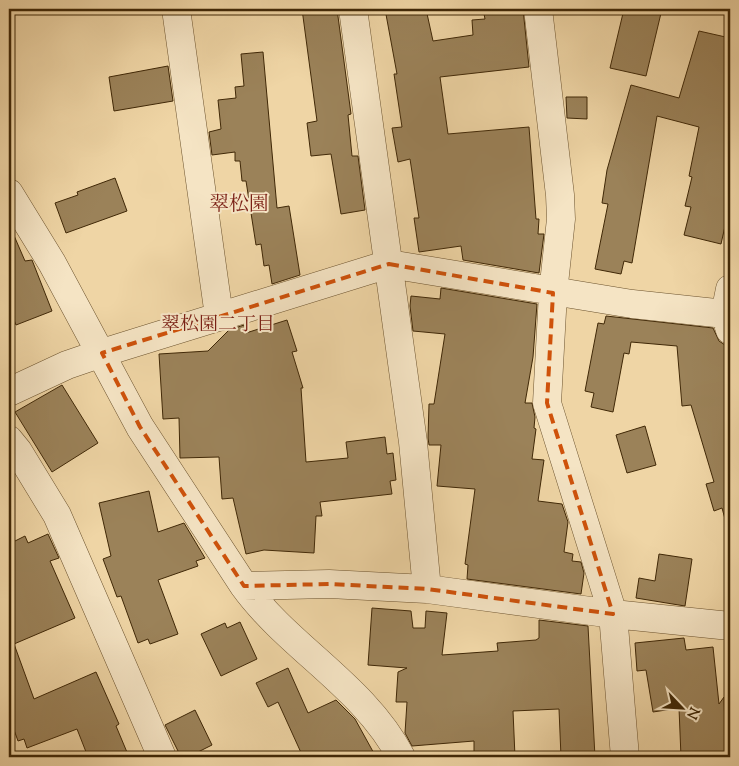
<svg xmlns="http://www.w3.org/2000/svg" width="739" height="766" font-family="'Sorts Mill Goudy','Noto Serif JP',serif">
<rect width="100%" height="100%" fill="#efd5a5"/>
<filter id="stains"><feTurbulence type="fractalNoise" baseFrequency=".004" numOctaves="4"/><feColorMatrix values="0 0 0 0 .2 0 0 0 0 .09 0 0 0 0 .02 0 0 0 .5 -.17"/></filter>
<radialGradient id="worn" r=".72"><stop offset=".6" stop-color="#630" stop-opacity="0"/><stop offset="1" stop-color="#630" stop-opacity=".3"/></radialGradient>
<path fill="#9b8259" stroke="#402807" d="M 302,9 L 337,9 L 351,114 L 348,115 L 352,156 L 358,156 L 365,210 L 341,214 L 331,154 L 311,156 L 307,123 L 317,121 Z
M 385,9 L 426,9 L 433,41 L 473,35 L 472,20 L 485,19 L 483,9 L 523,9 L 529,67 L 440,77 L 448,134 L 529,127 L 536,219 L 539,219 L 538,234 L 544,234 L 539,273 L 463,260 L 461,246 L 419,252 L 414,218 L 419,218 L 410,159 L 398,162 L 392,128 L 402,127 L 394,74 L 397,74 Z
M 624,9 L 662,9 L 646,76 L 610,68 Z
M 699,31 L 730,38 L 730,204 L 721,244 L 684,235 L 691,207 L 685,206 L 692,177 L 689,176 L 699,127 L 657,116 L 632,263 L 624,261 L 621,274 L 595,269 L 608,204 L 602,203 L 607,170 L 631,85 L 679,98 Z
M 263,52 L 277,208 L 289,206 L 300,275 L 272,284 L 269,265 L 264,266 L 261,244 L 256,245 L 246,181 L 242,181 L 240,161 L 235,161 L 235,152 L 212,155 L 209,132 L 221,129 L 218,100 L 236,98 L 235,87 L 244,86 L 241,54 Z
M 168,66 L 173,101 L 114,111 L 109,77 Z
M 566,97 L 587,97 L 587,119 L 567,118 Z
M 115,178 L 127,211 L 66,233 L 55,203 L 78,195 L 77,192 Z
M 9,224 L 25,261 L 32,260 L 52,311 L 16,325 L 9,307 Z
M 441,288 L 537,304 L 533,357 L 525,403 L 532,403 L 535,417 L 534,428 L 536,429 L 532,459 L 544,460 L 538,501 L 562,504 L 568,522 L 564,552 L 573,554 L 572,561 L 581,562 L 584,573 L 581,594 L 467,579 L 468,565 L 465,564 L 475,489 L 437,486 L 441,445 L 429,445 L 428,438 L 429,404 L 434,404 L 445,334 L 413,331 L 410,306 L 411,296 L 440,299 Z
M 606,316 L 713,328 L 719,341 L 725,345 L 730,414 L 730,518 L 725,519 L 722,508 L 714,511 L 706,484 L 714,482 L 691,405 L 682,406 L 677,346 L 631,342 L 629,354 L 624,353 L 613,412 L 591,407 L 594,393 L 585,391 L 598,323 L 604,324 Z
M 287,320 L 297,351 L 292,352 L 303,388 L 301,388 L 306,462 L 348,458 L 346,442 L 385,437 L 387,454 L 393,453 L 396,480 L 390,481 L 392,494 L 320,502 L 322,516 L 316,516 L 314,553 L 264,550 L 246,554 L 233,498 L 222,499 L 219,457 L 180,458 L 179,418 L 163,419 L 159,354 L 208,351 L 229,330 L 244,325 L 246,333 Z
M 62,385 L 98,443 L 52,472 L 15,412 Z
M 645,426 L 656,465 L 627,473 L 616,435 Z
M 149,491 L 158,532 L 184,523 L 205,558 L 196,561 L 198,566 L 158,580 L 178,634 L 150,644 L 148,639 L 138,643 L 121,596 L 117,597 L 103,559 L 111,556 L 99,503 Z
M 48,534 L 59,558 L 50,561 L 75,618 L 14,644 L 34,699 L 96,672 L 119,724 L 116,726 L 129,757 L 88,757 L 77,729 L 27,748 L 24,739 L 18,741 L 9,716 L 9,544 L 25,536 L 28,543 Z
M 659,554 L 692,559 L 685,606 L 636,598 L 639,578 L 655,581 Z
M 372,608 L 411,611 L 413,628 L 425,628 L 426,611 L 447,613 L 442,655 L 498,651 L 497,643 L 536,640 L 539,638 L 539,620 L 588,626 L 595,757 L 561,757 L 559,709 L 513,711 L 515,757 L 474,757 L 474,741 L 412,746 L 405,733 L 407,702 L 396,702 L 398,672 L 407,668 L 368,665 Z
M 240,622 L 257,659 L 221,676 L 201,634 L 225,623 L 227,628 Z
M 684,638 L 686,650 L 713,647 L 719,704 L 724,697 L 726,757 L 681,757 L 679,708 L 653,712 L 646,670 L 637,671 L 635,643 Z
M 288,668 L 308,713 L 336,700 L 355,719 L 376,757 L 303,757 L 278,702 L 268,707 L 256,683 Z
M 195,710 L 212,745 L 188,757 L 181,757 L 165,725 Z"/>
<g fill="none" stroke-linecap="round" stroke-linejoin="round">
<defs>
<path id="minor" d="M 176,9 L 219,316
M 353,9 L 413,442 L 427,589
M 538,9 L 560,195 L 561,219 L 553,293 L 547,403 L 613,614 L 625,757
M 9,193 L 52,263 L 140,427 L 244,586 C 289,648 365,687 401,757
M 730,289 L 725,314 L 730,330
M 9,392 L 67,365 L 102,353 L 389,264 L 632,304 L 725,314
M 9,440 L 18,451 L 57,515 L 162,757
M 244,586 L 329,584 L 427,589 L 613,614 L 730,626"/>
</defs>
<use href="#minor" stroke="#6c532e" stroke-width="29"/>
<use href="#minor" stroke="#f5e4c4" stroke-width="28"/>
</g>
<path fill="none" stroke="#cf520b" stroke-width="4" stroke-dasharray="10 6" stroke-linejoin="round" d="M 389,264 L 553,293 L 547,403 L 613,614 L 427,589 L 329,584 L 244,586 L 140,427 L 102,353 Z"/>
<g text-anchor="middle" stroke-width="4" stroke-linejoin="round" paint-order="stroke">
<g font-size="19" fill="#7a1f14" stroke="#f5e4c4">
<text x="218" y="330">翠松園二丁目</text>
</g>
<g font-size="20" fill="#7a1f14" stroke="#f5e4c4">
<text x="239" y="210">翠松園</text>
</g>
</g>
<rect width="739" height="766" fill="none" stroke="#efd5a5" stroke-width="30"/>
<rect x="10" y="10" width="719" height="746" fill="none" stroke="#402807" stroke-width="2.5"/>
<rect x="15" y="15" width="709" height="736" fill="none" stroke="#402807"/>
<g transform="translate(682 708) rotate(115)" stroke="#f5e4c4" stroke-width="4" paint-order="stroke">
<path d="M0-4L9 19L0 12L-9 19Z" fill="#402807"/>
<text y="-8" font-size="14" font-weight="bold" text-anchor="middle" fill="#402807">N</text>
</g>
<rect width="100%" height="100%" filter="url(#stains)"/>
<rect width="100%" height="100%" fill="url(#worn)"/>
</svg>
